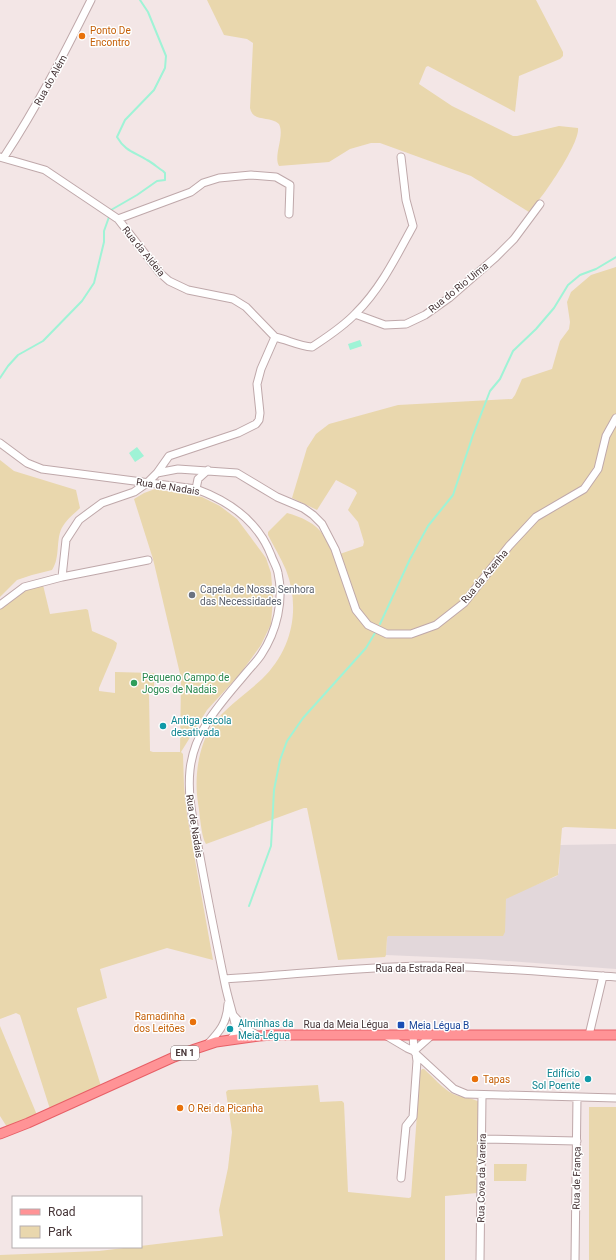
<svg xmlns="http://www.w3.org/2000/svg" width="616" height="1260" font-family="Roboto,sans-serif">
<rect width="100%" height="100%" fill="#f3e6e6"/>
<path fill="#e2d7da" d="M 616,844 L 616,969 L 479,959 L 386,955 L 387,938 L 388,936 L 501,936 L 506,899 L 509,896 L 557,876 L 559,872 L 560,845 Z"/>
<path fill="#e9d7ad" d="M 207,0 L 536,0 L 563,52 L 563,56 L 560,59 L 519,76 L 515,112 L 428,66 L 426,67 L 419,84 L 452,106 L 513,136 L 517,136 L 559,126 L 578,128 C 580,144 541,200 529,212 L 471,176 L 380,143 L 371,143 L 350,149 L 329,162 L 279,166 C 273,156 285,136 279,124 C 269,115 253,123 250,108 L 253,43 L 247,39 L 224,35 Z
M 616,267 L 616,829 L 565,827 L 562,828 L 558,875 L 506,899 L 505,932 L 503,936 L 388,936 L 387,938 L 386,955 L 385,957 L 338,960 L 307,808 L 304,808 L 206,844 C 201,836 200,814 198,803 C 194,778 198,746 213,724 C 226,707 246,694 262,679 C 292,650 301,609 286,570 C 281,558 274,547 268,535 L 268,532 L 287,513 C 301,517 316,523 324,536 C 328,542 330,550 334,556 L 363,546 L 364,542 L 358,522 L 348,510 L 357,493 L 355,490 L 336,480 L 317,510 L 292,498 L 307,448 L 316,434 L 329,424 L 398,405 L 512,399 L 515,395 L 522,379 L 552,369 L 560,341 L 569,329 L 570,322 L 567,302 L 571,292 L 591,275 Z
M 0,460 L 14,471 L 76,490 L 80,508 C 75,513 67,519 63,526 C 55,538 61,557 52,570 L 32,575 L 17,580 L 0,597 Z
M 155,489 L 202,497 L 220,506 L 237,519 L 249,535 L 266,558 L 271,573 L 273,598 L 271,624 L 261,645 L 240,674 L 207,710 L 181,752 L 183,754 L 184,786 L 187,815 L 213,960 L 167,948 L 100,969 L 107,998 L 77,1008 L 77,1010 L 101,1086 L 50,1109 L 20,1015 L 16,1013 L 0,1019 L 0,609 L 24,589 L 43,585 L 50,614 L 86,609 L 88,610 L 92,631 L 113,640 L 117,643 L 116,648 L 99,688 L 99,691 L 115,693 L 115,672 L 154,673 L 154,694 L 149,694 L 150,751 L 153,752 L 180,752 L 181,678 L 153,559 L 134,499 L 144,493 Z
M 0,1026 L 37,1115 L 7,1127 L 0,1116 Z
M 422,1069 L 424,1069 C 433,1077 443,1089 453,1094 C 461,1098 474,1097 480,1103 L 477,1193 L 445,1196 L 445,1260 L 0,1260 L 0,1255 L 99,1251 L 223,1236 L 219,1210 L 228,1168 L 232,1132 L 226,1092 L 228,1090 L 318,1085 L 320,1102 L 342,1101 L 344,1103 L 348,1192 L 409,1198 L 411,1197 L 420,1072 Z
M 589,1107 L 616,1107 L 616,1260 L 589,1260 Z
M 494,1164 L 527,1164 L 526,1181 L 494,1181 Z"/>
<path fill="#9ff3d6" d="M 360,340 L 362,346 L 350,350 L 348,344 Z
M 137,447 L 144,456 L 135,462 L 129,453 Z"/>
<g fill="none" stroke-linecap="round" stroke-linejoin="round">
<path stroke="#9ff3d6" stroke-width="2" d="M 111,210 L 137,195 L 157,181 L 165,180 L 165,173 L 163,171 C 158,168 153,163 147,160 C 134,152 125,151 117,137 L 125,120 L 154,90 L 165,68 L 166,56 L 148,12 L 140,0
M 0,378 L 8,366 L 18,355 L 43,341 L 82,301 L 94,283 L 104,242 L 104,231 L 109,217
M 380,624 L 410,559 L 428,526 L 453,495 L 473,435 L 490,391 L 500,379 L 513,351 L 536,329 L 554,308 L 568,285 L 580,275 L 596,269 L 616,257
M 249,906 L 271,846 L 274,790 L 280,760 L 287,741 L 303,718 L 366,648 L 375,633"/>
<defs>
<path id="minor" d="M 0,157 L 45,170 L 118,219 L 160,273 L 169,281 L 188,290 L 233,299 L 246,307 L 275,337
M 4,157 C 37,107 64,54 91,0
M 118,219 L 191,192 L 203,183 L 219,178 L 251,175 L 276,177 L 290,185 L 289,214
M 355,314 L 385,325 L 406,324 L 425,315 L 449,298 L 496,257 L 514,239 L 540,204
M 275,337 C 288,340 299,346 312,347 C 327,337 343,327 356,313 C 381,288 396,257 413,226 L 406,200 L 401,157
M 0,443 L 27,463 L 42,469 L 196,489 C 229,501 258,521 271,555 C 273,561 277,567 278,573 C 284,600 277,631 261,655 C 257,661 251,667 246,673 C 222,702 194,730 190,770 C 187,797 194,824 199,851 C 207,896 216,940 225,984 C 228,999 233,1013 236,1028 L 234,1035 L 230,1040
M 157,473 L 169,456 L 238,433 L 256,424 L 259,420 L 260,413 L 257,384 L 261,369 L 275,337
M 196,489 L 198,479 L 208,470
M 62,577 L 148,560
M 0,605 L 24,587 L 62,577 L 66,540 L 79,520 L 102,503 L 134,492 L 147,483 L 157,473 L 178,469 L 237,473 L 277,497 L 303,508 L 313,515 L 322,524 L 335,549 L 356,610 L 368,625 L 387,634 L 411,634 L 436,625 L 464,603 L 509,546 L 536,517 L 584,489 L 598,469 L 606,436 L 616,418
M 224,979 C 291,975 357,967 424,966 C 488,966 552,973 616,977
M 233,1015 L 246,1029 L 259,1036
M 385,1035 L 407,1048 L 414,1051
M 413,1035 L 414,1051 L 416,1054 L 454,1089 L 466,1094 L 616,1098
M 589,1035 L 603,976
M 207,1045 C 220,1031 227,1023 228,1004
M 414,1051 L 432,1035
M 482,1139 L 577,1141
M 401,1178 L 406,1126 L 413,1117 L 417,1061 L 416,1054
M 480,1260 L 482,1096
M 575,1260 L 577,1097"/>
<path id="major" d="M 0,1134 L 28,1123 L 174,1057 L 195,1049 L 216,1042 L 259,1036 L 273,1035 L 616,1035"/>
</defs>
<use href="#minor" stroke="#bfa8aa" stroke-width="9"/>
<use href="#major" stroke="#e75f66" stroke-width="11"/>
<use href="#minor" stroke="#fff" stroke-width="7"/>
<use href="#major" stroke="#ff9396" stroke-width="9"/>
</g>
<g fill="#e8710a" stroke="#fff" stroke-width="1.5">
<circle cx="82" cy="36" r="4"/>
<circle cx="193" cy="1022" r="4"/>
<circle cx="475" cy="1079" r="4"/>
<circle cx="180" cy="1108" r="4"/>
</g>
<circle fill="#6b7280" stroke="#fff" stroke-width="1.5" cx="192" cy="595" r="4"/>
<circle fill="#2e9e5b" stroke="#fff" stroke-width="1.5" cx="134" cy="683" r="4"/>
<g fill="#0f9aa8" stroke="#fff" stroke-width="1.5">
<circle cx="163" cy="726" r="4"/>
<circle cx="230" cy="1029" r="4"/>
<circle cx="588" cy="1079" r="4"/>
</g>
<rect fill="#1a4fb4" stroke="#fff" stroke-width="1.5" x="397" y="1021" width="8" height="8" rx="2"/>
<g text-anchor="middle" stroke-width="3" stroke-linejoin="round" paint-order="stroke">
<rect fill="#fff" stroke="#7e7273" stroke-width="1" x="171" y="1046" width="28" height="14" rx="3"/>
<g font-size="9" font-weight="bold" fill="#463537">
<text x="185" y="1056">EN 1</text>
</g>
<g font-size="10" fill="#c56008" stroke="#fff" text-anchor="start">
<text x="90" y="34">Ponto De<tspan x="90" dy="12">Encontro</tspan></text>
<text x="185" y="1020" text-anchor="end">Ramadinha<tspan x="185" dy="12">dos Leitões</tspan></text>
<text x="483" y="1083">Tapas</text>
<text x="188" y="1112">O Rei da Picanha</text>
</g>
<g font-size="10" fill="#463537" stroke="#fff">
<text transform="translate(50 80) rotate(-61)" y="4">Rua do Além</text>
<text transform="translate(144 251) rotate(51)" y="4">Rua da Aldeia</text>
<text transform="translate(458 287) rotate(-39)" y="4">Rua do Rio Uima</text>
<text transform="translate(168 486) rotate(9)" y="4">Rua de Nadais</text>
<text transform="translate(484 576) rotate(-50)" y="4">Rua da Azenha</text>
<text transform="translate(195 826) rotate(81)" y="4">Rua de Nadais</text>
<text x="420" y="972">Rua da Estrada Real</text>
<text x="346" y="1028">Rua da Meia Légua</text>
<text transform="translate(481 1178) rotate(-89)" y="4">Rua Cova da Vareira</text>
<text transform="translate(576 1178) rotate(-89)" y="4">Rua de França</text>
</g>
<g font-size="10" fill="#5b616d" stroke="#fff" text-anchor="start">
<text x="200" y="593">Capela de Nossa Senhora<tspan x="200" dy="12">das Necessidades</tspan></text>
</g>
<g font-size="10" fill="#27864d" stroke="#fff" text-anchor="start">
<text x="142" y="681">Pequeno Campo de<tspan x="142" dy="12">Jogos de Nadais</tspan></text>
</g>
<g font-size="10" fill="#0d838f" stroke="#fff" text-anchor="start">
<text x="171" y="724">Antiga escola<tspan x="171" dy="12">desativada</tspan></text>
<text x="238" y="1027">Alminhas da<tspan x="238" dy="12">Meia-Légua</tspan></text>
<text x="580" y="1077" text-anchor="end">Edifício<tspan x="580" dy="12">Sol Poente</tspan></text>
</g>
<g font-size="10" fill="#164399" stroke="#fff" text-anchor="start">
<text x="409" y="1029">Meia Légua B</text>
</g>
</g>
<rect x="12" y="1196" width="130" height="52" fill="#ffffff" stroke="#b5aeaf"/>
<rect x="20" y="1209" width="20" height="6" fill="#ff9396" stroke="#b5aeaf"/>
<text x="48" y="1216" font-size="12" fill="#463537">Road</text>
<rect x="20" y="1226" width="20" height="12" fill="#e9d7ad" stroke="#b5aeaf"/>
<text x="48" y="1236" font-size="12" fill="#463537">Park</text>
</svg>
